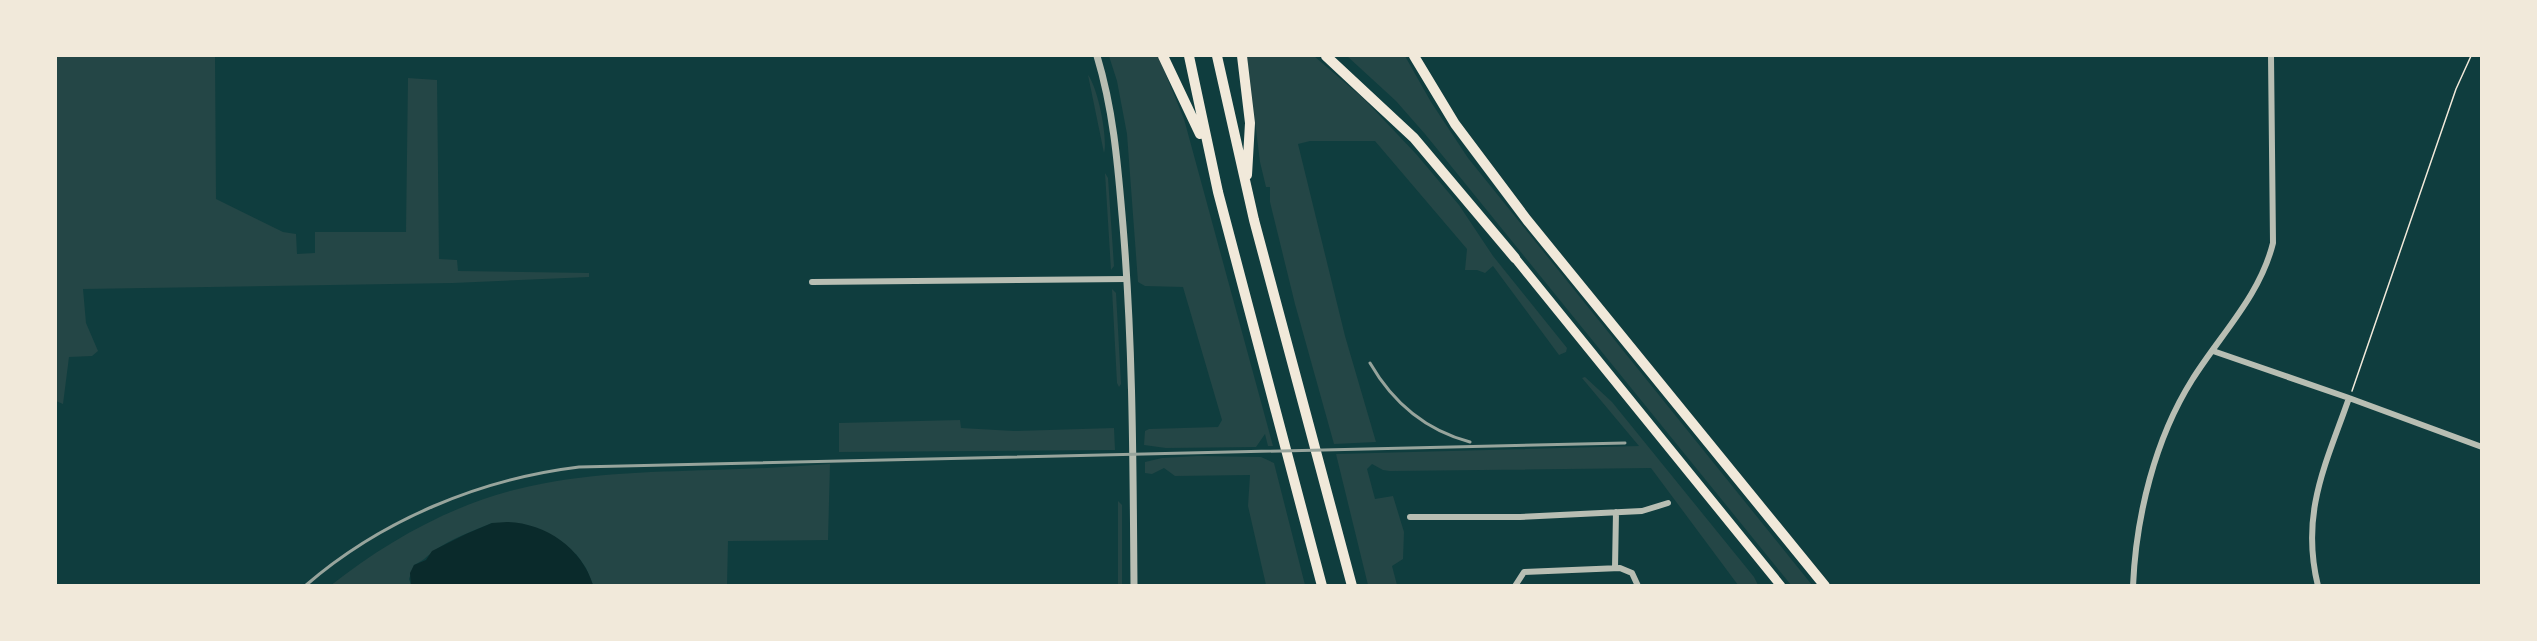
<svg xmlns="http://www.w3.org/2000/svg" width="2537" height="641" font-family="'PT Sans Narrow',sans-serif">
<rect width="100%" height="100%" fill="#0f3d3e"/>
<path fill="#244646" d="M 56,56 L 215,56 L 216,199 L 283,232 L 296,234 L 297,254 L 315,253 L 315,232 L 406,232 L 408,78 L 437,80 L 439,259 L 457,260 L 458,271 L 589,273 L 589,277 L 453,283 L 83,289 L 86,323 L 98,351 L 92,356 L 69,357 L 63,404 L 56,401 Z
M 1109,56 L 1158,56 L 1161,63 L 1184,119 L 1273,446 L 1268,446 L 1265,434 L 1256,447 L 1166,448 L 1144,445 L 1145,431 L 1149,429 L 1218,427 L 1222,420 L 1183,287 L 1145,286 L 1138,282 L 1127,134 L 1117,81 Z
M 1247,56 L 1314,56 L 1364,99 L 1417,155 L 1459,205 L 1493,256 L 1567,348 L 1566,352 L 1559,355 L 1493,266 L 1485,273 L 1477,270 L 1465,270 L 1467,249 L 1375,141 L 1310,141 L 1298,144 L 1345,336 L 1376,442 L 1334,444 L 1295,304 L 1270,202 L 1270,187 L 1266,187 L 1260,162 Z
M 1347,56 L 1405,56 L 1431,102 L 1468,158 L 1812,585 L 1791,585 L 1425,134 L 1396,101 Z
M 1088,75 C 1098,88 1108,138 1104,153 Z
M 1105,173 L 1108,178 L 1114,266 L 1111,270 Z
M 1112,289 L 1116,293 L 1121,384 L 1119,387 L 1117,383 Z
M 1585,377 L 1612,402 L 1754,577 L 1758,585 L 1738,585 L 1651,468 L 1390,471 L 1383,470 L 1372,464 L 1367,469 L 1375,499 L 1393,496 L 1404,532 L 1403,559 L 1392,566 L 1397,585 L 1368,585 L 1336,454 L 1639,446 L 1582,378 Z
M 960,420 L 961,428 L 1014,431 L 1114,428 L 1115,450 L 839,452 L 839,423 Z
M 1198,456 L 1261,457 L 1274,463 L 1305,585 L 1266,585 L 1248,506 L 1250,475 L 1175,476 L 1164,468 L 1152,474 L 1145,473 L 1145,462 L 1162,458 Z
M 830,464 L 828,540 L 728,541 L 727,585 L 593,585 L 586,568 L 576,554 L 492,523 C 473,531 450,539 434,551 C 427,556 423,561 414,565 L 409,579 L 411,585 L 330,586 C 386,542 449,506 518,489 C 582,473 647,472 712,470 C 752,469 791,467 830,464 Z
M 1118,501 L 1122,505 L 1122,586 L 1118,585 Z"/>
<path fill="#0a2a2b" d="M 507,522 C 545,523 582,548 593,585 L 411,585 L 410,573 L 414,565 L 426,560 L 432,551 L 466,534 L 492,523 Z"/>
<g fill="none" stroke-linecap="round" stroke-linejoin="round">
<path stroke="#f1e9da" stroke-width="1.5" d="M 2352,391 L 2456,89 L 2471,56"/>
<path stroke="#b8beb3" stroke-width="6" d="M 812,282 L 1127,279
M 2213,351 L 2349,398 L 2482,447
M 1410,517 L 1520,517 L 1642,511 L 1668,503
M 1615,568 L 1616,512
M 1515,586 L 1524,572 L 1620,568 L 1632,573 L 1638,586
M 2133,586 C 2136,516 2155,439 2192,380 C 2220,335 2260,296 2273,243 L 2271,56
M 2318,586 C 2300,513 2326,464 2349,398"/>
<path stroke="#b8beb3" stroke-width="7" d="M 1097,56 C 1114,112 1118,168 1123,226 C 1133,346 1133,465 1134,586"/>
<path stroke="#f1e9da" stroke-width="9" d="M 1515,258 L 1781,586"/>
<path stroke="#f1e9da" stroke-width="10" d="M 1163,56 L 1200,134
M 1189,56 L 1218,192 L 1322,586
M 1217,56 L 1254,220 L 1352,586
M 1242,56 L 1250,123 L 1247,175
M 1326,56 L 1414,138 L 1515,258
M 1414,56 L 1455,124 L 1527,220 L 1825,586"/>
<path stroke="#97a49c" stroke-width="3" d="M 1370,363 C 1393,403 1425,430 1470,442
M 305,586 C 381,520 480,479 579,467 L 1625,443"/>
</g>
<rect width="2537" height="641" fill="none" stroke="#f1e9da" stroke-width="114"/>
</svg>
